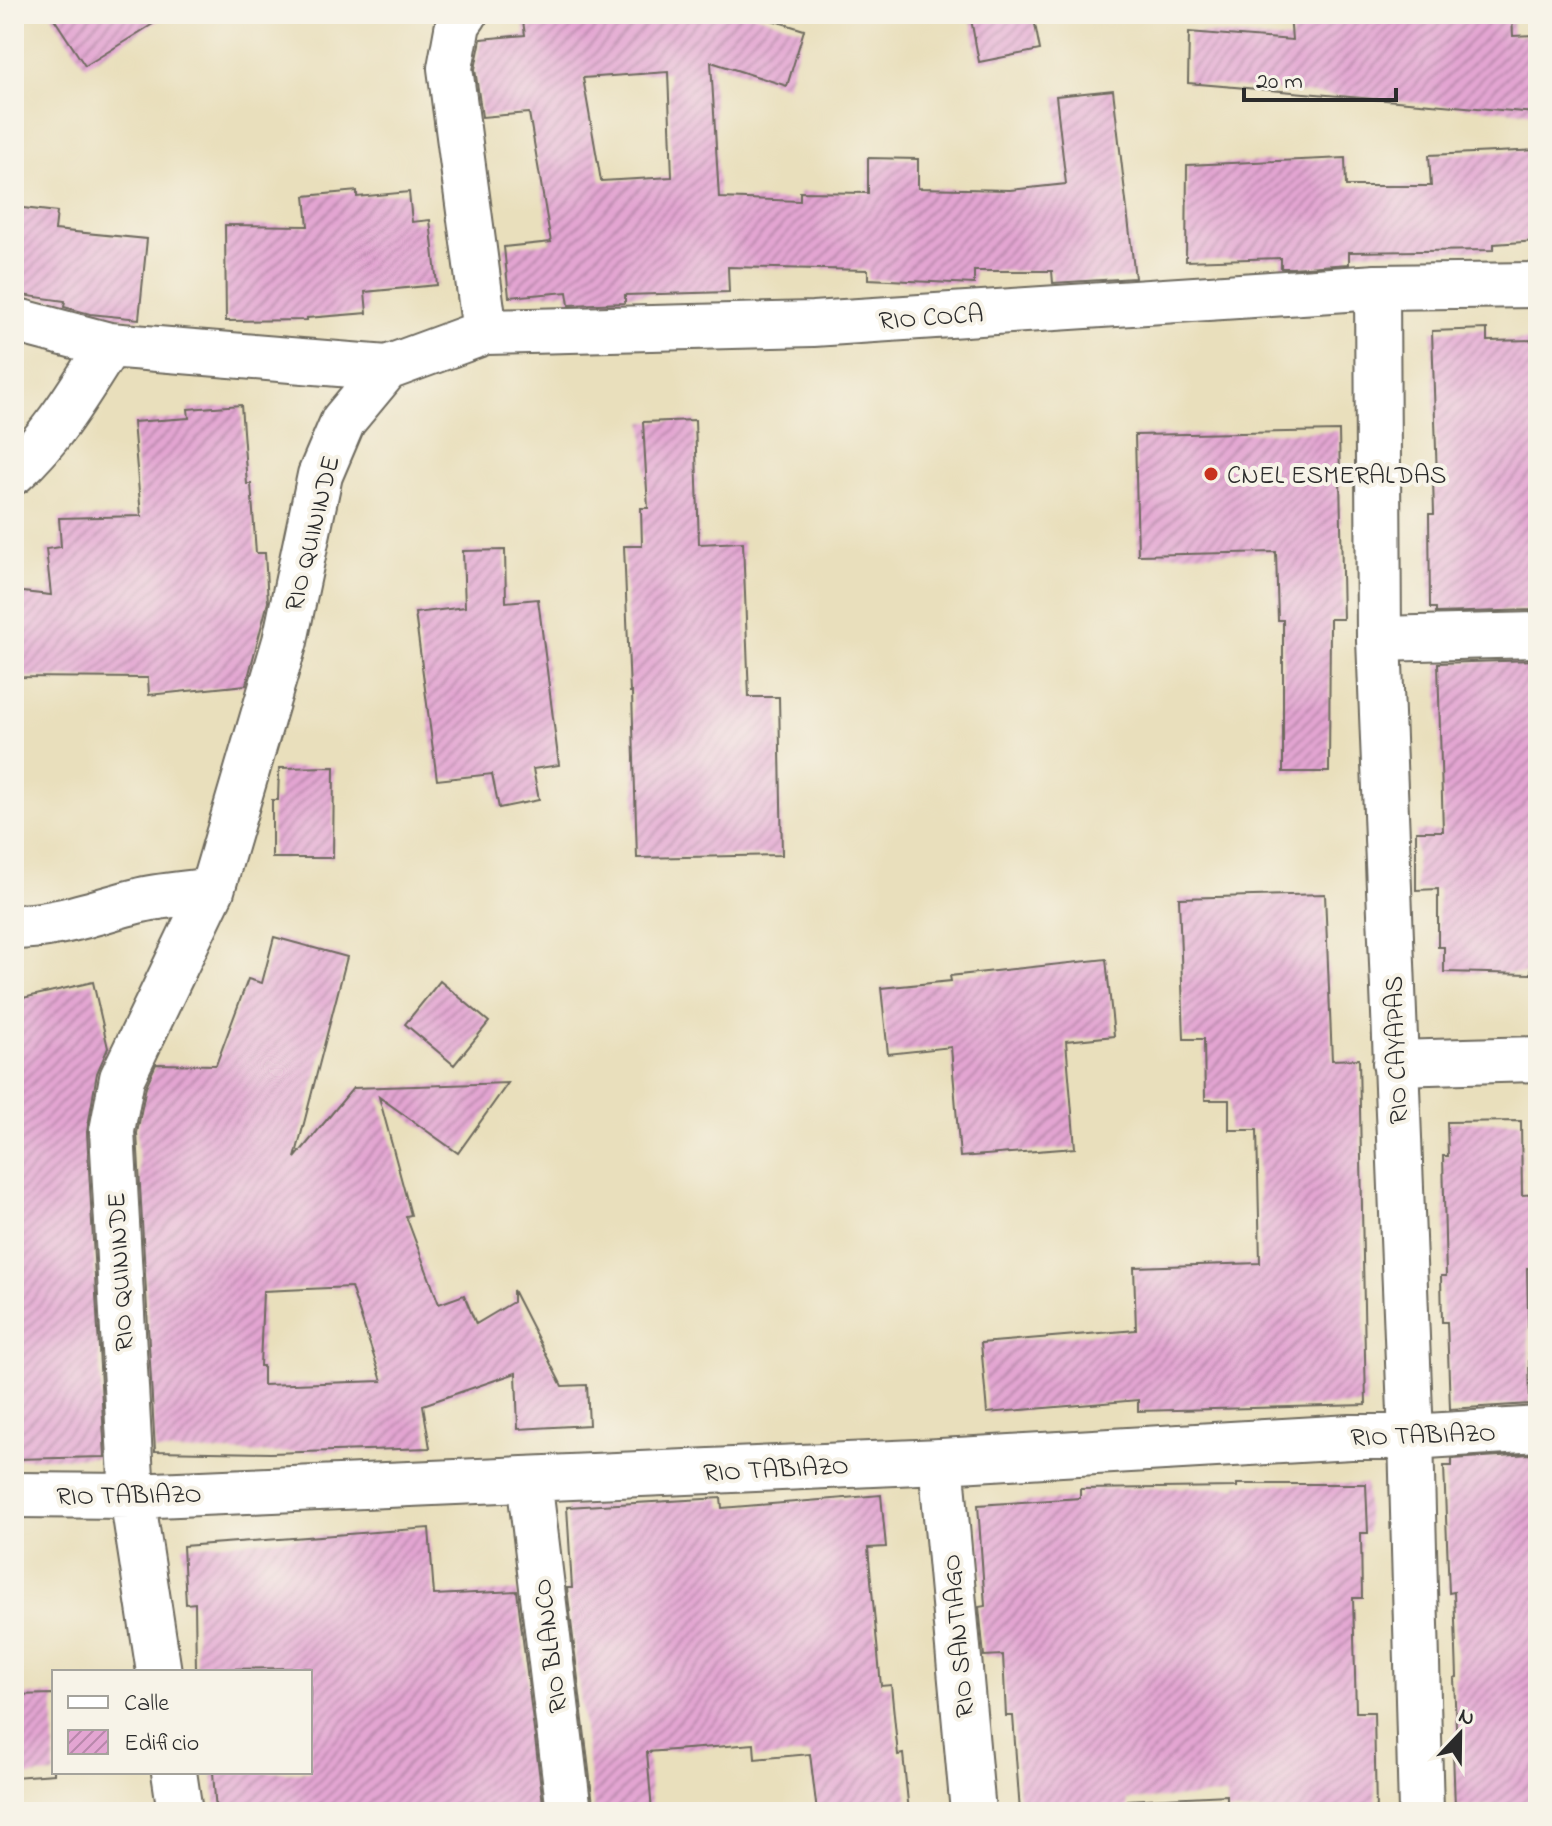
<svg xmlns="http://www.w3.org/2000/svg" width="1552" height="1826" font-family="'Indie Flower',sans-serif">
<defs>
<pattern id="building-hatch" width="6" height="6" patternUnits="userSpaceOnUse" patternTransform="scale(2)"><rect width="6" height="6" fill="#e3a5d2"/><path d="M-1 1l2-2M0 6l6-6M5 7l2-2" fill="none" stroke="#b887ab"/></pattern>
</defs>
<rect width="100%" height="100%" fill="#f7f3e8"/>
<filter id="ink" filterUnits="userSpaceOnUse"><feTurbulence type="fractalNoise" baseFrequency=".0125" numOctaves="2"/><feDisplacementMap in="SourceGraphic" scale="16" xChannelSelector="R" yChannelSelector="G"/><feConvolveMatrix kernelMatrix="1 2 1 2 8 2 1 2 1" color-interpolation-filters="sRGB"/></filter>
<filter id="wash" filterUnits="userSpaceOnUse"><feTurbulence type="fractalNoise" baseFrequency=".006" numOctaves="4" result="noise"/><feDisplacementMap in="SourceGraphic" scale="32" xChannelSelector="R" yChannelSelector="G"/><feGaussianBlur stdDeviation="1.8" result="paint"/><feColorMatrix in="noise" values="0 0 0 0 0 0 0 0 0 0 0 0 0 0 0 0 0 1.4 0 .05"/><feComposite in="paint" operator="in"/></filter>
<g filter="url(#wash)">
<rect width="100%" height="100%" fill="#e9dfbc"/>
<g id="blocks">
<path fill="url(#building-hatch)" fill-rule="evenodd" d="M 51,14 L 169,14 L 85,66 Z
M 522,14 L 752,14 L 804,30 L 787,86 L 711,62 L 719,198 L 800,201 L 800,192 L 868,193 L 868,158 L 918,159 L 918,188 L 1010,190 L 1066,184 L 1056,96 L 1113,90 L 1135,278 L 1053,283 L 1052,271 L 974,271 L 974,284 L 868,279 L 868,270 L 728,267 L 729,292 L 625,295 L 625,303 L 569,305 L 567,292 L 509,297 L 504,247 L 551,242 L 529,113 L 482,117 L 475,69 L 481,39 L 525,35 ZM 668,72 L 672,177 L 601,181 L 583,78 Z
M 970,14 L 1033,14 L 1040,50 L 979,62 Z
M 1290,14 L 1512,14 L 1513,36 L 1533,35 L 1536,113 L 1188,83 L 1189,32 L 1292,40 Z
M 1538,150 L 1538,241 L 1494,244 L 1494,250 L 1349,252 L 1349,264 L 1292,268 L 1281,268 L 1281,258 L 1186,261 L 1187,165 L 1345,158 L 1346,186 L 1431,186 L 1429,155 Z
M 357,191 L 357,197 L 409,192 L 412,222 L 430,220 L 437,285 L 365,292 L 367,313 L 307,318 L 307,320 L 226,321 L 225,225 L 308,226 L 305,196 Z
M 14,207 L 57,212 L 55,230 L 147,239 L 139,319 L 90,314 L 64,307 L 65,301 L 14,294 Z
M 1487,329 L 1487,341 L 1538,340 L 1538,534 L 1532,535 L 1534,610 L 1436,613 L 1436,608 L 1430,608 L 1429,514 L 1434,514 L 1433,479 L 1437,479 L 1432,331 Z
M 241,405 L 247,484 L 251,484 L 256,553 L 265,553 L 268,602 L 246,685 L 149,695 L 148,678 L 14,677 L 14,591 L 51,595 L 46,549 L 61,547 L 59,518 L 141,516 L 133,422 L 189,418 L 188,409 Z
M 695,420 L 699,544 L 743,542 L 749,697 L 779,697 L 782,855 L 637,858 L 632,692 L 630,692 L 624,546 L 642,546 L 641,508 L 648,508 L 643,422 Z
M 1339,431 L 1343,619 L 1330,619 L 1329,772 L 1283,772 L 1283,620 L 1278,620 L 1276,552 L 1138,555 L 1135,435 Z
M 505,550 L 506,602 L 538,599 L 559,765 L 533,769 L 539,800 L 499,808 L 492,774 L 437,780 L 415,613 L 465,607 L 463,551 Z
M 1536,660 L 1538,671 L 1538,889 L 1531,974 L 1444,972 L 1444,947 L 1438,947 L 1438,889 L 1416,890 L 1416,831 L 1443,831 L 1438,663 Z
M 334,767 L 333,858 L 272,858 L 272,800 L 278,800 L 279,768 Z
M 1325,894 L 1332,1060 L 1359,1059 L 1366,1405 L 1138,1411 L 1138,1400 L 987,1413 L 981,1343 L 1136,1330 L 1134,1267 L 1260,1263 L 1257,1130 L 1229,1130 L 1229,1100 L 1205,1100 L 1204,1039 L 1184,1039 L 1179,898 Z
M 274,937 L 347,957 L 295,1158 L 353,1088 L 508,1083 L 458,1153 L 379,1097 L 411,1215 L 406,1216 L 439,1304 L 464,1295 L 476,1324 L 513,1302 L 513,1290 L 562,1386 L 587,1385 L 589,1425 L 518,1429 L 516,1373 L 423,1405 L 430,1448 L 270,1453 L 155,1451 L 137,1133 L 146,1086 L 156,1064 L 216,1065 L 248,979 L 262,983 ZM 351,1287 L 382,1381 L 263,1385 L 263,1366 L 260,1366 L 263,1291 Z
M 1106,959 L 1114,1036 L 1066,1041 L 1075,1148 L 960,1157 L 951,1047 L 888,1054 L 881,988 L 951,981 L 950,976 Z
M 440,981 L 489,1022 L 454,1065 L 405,1024 Z
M 93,982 L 108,1048 L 97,1073 L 87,1132 L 105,1457 L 14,1459 L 14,1000 Z
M 1521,1121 L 1522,1195 L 1538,1194 L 1538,1268 L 1527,1268 L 1530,1404 L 1450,1409 L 1447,1322 L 1442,1322 L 1441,1276 L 1446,1276 L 1443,1156 L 1448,1156 L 1447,1122 Z
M 1531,1454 L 1532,1462 L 1538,1462 L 1538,1805 L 1455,1807 L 1453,1751 L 1457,1750 L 1454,1678 L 1457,1677 L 1454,1592 L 1449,1593 L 1444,1466 L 1452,1466 L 1452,1459 Z
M 1237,1484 L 1366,1484 L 1368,1533 L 1361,1533 L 1362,1598 L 1353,1598 L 1356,1712 L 1374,1712 L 1376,1812 L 1227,1812 L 1227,1795 L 1127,1800 L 1128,1812 L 1020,1812 L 1013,1716 L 1006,1716 L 1003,1655 L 984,1656 L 979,1607 L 985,1606 L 978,1505 L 1080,1498 L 1080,1489 L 1237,1487 Z
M 881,1495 L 886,1547 L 868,1548 L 881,1686 L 891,1685 L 898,1755 L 903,1754 L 909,1812 L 817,1812 L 810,1754 L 755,1759 L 754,1744 L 647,1752 L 652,1812 L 594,1812 L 567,1588 L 572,1588 L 567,1507 L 721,1498 L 722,1508 Z
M 429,1528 L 434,1595 L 517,1591 L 544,1812 L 216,1812 L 213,1772 L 310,1772 L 310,1668 L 196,1669 L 195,1603 L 186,1604 L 183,1546 Z
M 54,1694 L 54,1774 L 14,1777 L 14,1695 Z"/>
</g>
</g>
<g filter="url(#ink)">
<use href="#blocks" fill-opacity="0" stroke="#6e6a5e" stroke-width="2"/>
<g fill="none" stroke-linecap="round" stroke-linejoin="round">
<defs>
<path id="street" d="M 465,14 L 458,24 L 450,68 L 485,332
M 14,320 L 109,345 L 387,368
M 14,472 C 54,436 80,390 109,345
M 1379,639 L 1538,635
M 14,927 C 56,927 97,911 137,901 C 161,895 187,894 212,890
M 1395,1063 L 1538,1059
M 1411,1437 L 1538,1429
M 529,1479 L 569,1812
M 14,1495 L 132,1496 L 941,1461
M 159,1672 L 132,1496 L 112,1131 L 122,1078 L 212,890 L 285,641 L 320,475 L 343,421 L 387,368 L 485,332 L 813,324 L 1377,287
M 174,1772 L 180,1812"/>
<path id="secondary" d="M 973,1812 L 941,1461 L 1351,1437 L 1411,1437
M 1421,1812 L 1411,1437 L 1379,639 L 1377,287 L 1538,285"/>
</defs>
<use href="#street" stroke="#6e6a5e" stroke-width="48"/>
<use href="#secondary" stroke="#6e6a5e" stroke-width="48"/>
<use href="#street" stroke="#fff" stroke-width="44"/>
<use href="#secondary" stroke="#fff" stroke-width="44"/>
</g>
</g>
<circle fill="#c8321e" stroke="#f7f3e8" stroke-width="3" cx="1211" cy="474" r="8"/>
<g text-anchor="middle" stroke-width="8" stroke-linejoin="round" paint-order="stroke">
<g font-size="26" fill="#2b2b2b" stroke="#f7f3e8">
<text transform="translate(931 316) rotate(-4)" y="9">RIO COCA</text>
<text transform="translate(311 533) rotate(-76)" y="9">RIO QUININDE</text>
<text transform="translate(1395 1050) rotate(-92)" y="9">RIO CAYAPAS</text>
<text transform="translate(119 1272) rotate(-93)" y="9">RIO QUININDE</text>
<text transform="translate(1423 1434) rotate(-2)" y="9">RIO TABIAZO</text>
<text transform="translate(776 1468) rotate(-3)" y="9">RIO TABIAZO</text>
<text transform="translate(129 1494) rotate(-1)" y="9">RIO TABIAZO</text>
<text transform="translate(957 1636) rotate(-95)" y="9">RIO SANTIAGO</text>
<text transform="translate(549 1646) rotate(-97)" y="9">RIO BLANCO</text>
</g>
<g font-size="26" fill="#2b2b2b" stroke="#f7f3e8" text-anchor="start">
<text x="1227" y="483">CNEL ESMERALDAS</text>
</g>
</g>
<rect width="1552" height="1826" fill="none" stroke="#f7f3e8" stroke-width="48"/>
<rect x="52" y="1670" width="260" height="104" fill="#f7f3e8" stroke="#a5a39c" stroke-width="2"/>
<rect x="68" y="1696" width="40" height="12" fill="#ffffff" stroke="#a5a39c" stroke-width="2"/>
<text x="124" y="1710" font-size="24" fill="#2b2b2b">Calle</text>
<rect x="68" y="1730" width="40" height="24" fill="url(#building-hatch)" stroke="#a5a39c" stroke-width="2"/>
<text x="124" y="1750" font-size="24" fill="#2b2b2b">Edificio</text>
<g transform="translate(1460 1734) rotate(22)" stroke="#f7f3e8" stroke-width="6" paint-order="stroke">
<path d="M0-6L14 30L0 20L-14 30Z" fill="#2b2b2b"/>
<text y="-12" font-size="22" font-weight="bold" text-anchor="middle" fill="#2b2b2b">N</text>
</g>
<path d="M1244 88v12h152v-12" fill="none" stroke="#2b2b2b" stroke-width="4"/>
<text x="1256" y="88" font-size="24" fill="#2b2b2b" stroke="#f7f3e8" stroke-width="6" paint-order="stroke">20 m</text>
</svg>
